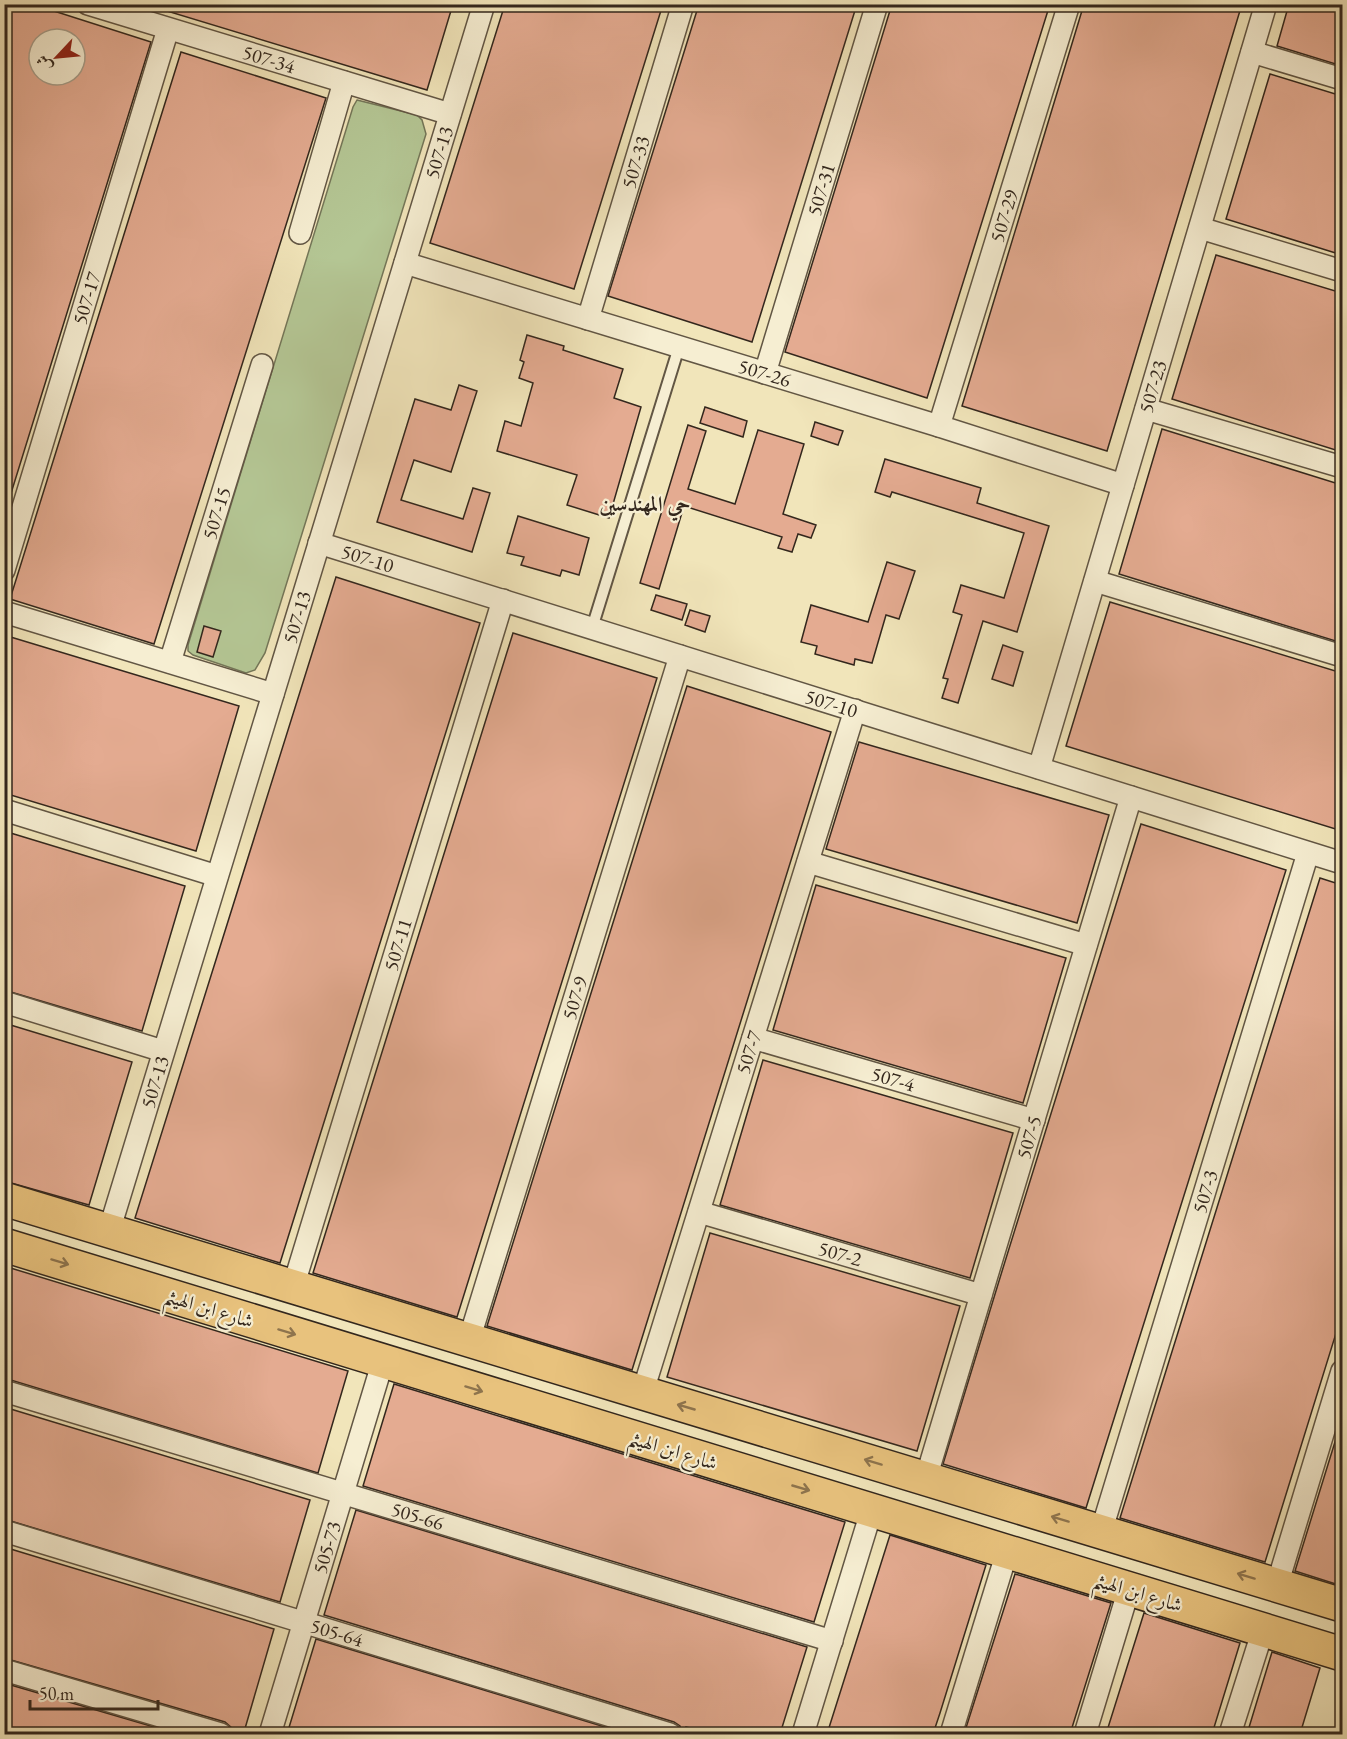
<svg xmlns="http://www.w3.org/2000/svg" width="1347" height="1739" font-family="'EB Garamond',Amiri,serif">
<rect width="100%" height="100%" fill="#f1e5ba"/>
<filter id="stains"><feTurbulence type="fractalNoise" baseFrequency=".00333" numOctaves="4"/><feColorMatrix values="0 0 0 0 .2 0 0 0 0 .09 0 0 0 0 .02 0 0 0 .5 -.17"/></filter>
<radialGradient id="worn" r=".72"><stop offset=".6" stop-color="#630" stop-opacity="0"/><stop offset="1" stop-color="#630" stop-opacity=".3"/></radialGradient>
<path fill="#b4c694" stroke="#747658" stroke-width="1.5" d="M 357,100 L 417,115 L 422,120 L 426,134 L 265,653 L 255,670 L 246,673 L 193,655 L 188,651 L 188,645 L 353,107 Z"/>
<path fill="#e4ab91" stroke="#33271d" stroke-width="1.5" fill-rule="evenodd" d="M 4,4 L 32,4 L 151,42 L 8,503 L 4,503 ZM 39,39 L 75,39 L 75,75 L 39,75 Z
M 157,4 L 453,4 L 427,90 L 157,8 Z
M 505,4 L 663,4 L 574,289 L 430,243 Z
M 699,4 L 857,4 L 752,342 L 608,296 Z
M 892,4 L 1050,4 L 927,398 L 785,352 Z
M 1084,4 L 1242,4 L 1107,451 L 962,406 Z
M 1289,4 L 1342,4 L 1342,66 L 1277,46 Z
M 181,52 L 326,98 L 154,644 L 10,599 Z
M 1270,74 L 1342,96 L 1342,255 L 1226,219 Z
M 1216,255 L 1342,293 L 1342,452 L 1172,399 Z
M 527,335 L 564,346 L 563,350 L 623,369 L 614,398 L 641,407 L 609,518 L 567,505 L 577,475 L 497,451 L 505,421 L 521,426 L 533,383 L 519,378 L 524,362 L 520,360 Z
M 459,385 L 477,391 L 451,472 L 414,460 L 401,500 L 463,519 L 473,488 L 490,493 L 472,552 L 377,522 L 415,399 L 451,410 Z
M 705,407 L 747,421 L 743,437 L 700,423 Z
M 815,422 L 843,431 L 838,445 L 811,436 Z
M 688,425 L 706,431 L 688,489 L 735,504 L 758,430 L 804,444 L 783,514 L 816,525 L 811,538 L 798,534 L 792,552 L 778,548 L 782,537 L 684,506 L 659,589 L 640,583 Z
M 1162,429 L 1342,485 L 1342,643 L 1119,574 Z
M 885,459 L 981,488 L 977,503 L 1049,526 L 1017,632 L 983,621 L 958,703 L 942,698 L 948,679 L 943,678 L 962,615 L 953,612 L 961,585 L 1004,598 L 1024,533 L 892,492 L 890,497 L 875,492 Z
M 518,516 L 589,538 L 579,575 L 562,570 L 560,576 L 521,565 L 524,557 L 507,553 Z
M 887,562 L 915,571 L 899,619 L 886,615 L 872,663 L 855,659 L 854,665 L 815,654 L 817,646 L 801,642 L 811,605 L 868,622 Z
M 336,577 L 480,623 L 280,1263 L 135,1218 Z
M 656,595 L 687,604 L 682,620 L 651,610 Z
M 1110,602 L 1342,673 L 1342,831 L 1066,746 Z
M 690,610 L 710,616 L 705,632 L 685,625 Z
M 204,626 L 221,631 L 213,657 L 197,652 Z
M 513,633 L 657,678 L 457,1317 L 313,1273 Z
M 4,635 L 239,706 L 196,851 L 4,793 Z
M 1003,645 L 1023,652 L 1013,686 L 992,679 Z
M 687,686 L 831,732 L 632,1370 L 487,1326 Z
M 859,742 L 1109,815 L 1077,923 L 826,849 Z
M 1141,824 L 1286,870 L 1086,1508 L 943,1464 L 1003,1268 Z
M 4,831 L 185,886 L 142,1031 L 4,990 Z
M 1320,878 L 1342,885 L 1342,1314 L 1265,1562 L 1120,1518 Z
M 816,885 L 1066,958 L 1023,1103 L 773,1030 Z
M 4,1023 L 132,1062 L 89,1205 L 4,1181 Z
M 763,1060 L 1013,1133 L 970,1278 L 720,1205 Z
M 710,1233 L 960,1306 L 917,1451 L 667,1377 Z
M 4,1266 L 348,1371 L 318,1473 L 4,1378 Z
M 394,1384 L 845,1522 L 814,1622 L 363,1486 Z
M 4,1407 L 310,1500 L 280,1602 L 4,1519 Z
M 1339,1429 L 1342,1429 L 1342,1586 L 1295,1571 Z
M 356,1510 L 807,1647 L 780,1734 L 712,1734 L 686,1727 L 685,1734 L 682,1734 L 680,1726 L 674,1722 L 324,1615 Z
M 890,1535 L 986,1565 L 940,1713 L 933,1734 L 827,1734 Z
M 4,1547 L 274,1629 L 244,1732 L 232,1728 L 225,1722 L 4,1658 Z
M 1015,1574 L 1111,1603 L 1070,1734 L 964,1734 Z
M 1144,1613 L 1240,1643 L 1212,1734 L 1106,1734 Z
M 316,1639 L 628,1734 L 287,1734 Z
M 1272,1652 L 1320,1668 L 1300,1734 L 1247,1734 Z
M 4,1683 L 178,1734 L 4,1734 Z"/>
<g fill="none" stroke-linecap="round" stroke-linejoin="round">
<defs>
<path id="service" d="M 592,628 L 679,347"/>
<g id="minor">
<path id="s1" d="M 88,4 L 450,114"/>
<path d="M 1252,52 L 1342,79"/>
<path d="M 1200,228 L 1342,271"/>
<path d="M 300,233 L 344,82"/>
<path id="s2" d="M 405,263 L 939,426 L 1123,485"/>
<path id="s3" d="M 588,319 L 683,4"/>
<path id="s4" d="M 765,373 L 877,4"/>
<path d="M 1146,409 L 1342,467"/>
<path id="s5" d="M 939,426 L 1069,4"/>
<path id="s6" d="M 319,543 L 1342,863"/>
<path id="s7" d="M 4,570 L 168,29"/>
<path d="M 1095,581 L 1342,656"/>
<path d="M 4,612 L 273,694"/>
<path id="s8" d="M 170,662 L 262,365"/>
<path id="s9" d="M 1039,768 L 1266,4"/>
<path d="M 4,810 L 217,876"/>
<path d="M 808,862 L 1086,945"/>
<path d="M 4,1002 L 163,1051"/>
<path id="s10" d="M 753,1038 L 1034,1120"/>
<path id="s11" d="M 699,1212 L 981,1295"/>
<path id="s12" d="M 109,1231 L 484,4"/>
<path id="s13" d="M 293,1287 L 503,600"/>
<path id="s14" d="M 469,1340 L 680,656"/>
<path id="s15" d="M 4,1391 L 832,1641"/>
<path id="s16" d="M 642,1394 L 855,710"/>
<path id="s17" d="M 926,1478 L 1131,797"/>
<path id="s18" d="M 4,1531 L 670,1734"/>
<path id="s19" d="M 1101,1532 L 1308,853"/>
<path d="M 1277,1585 L 1342,1371"/>
<path d="M 4,1670 L 221,1734"/>
<path id="s20" d="M 270,1734 L 383,1361"/>
<path d="M 803,1734 L 872,1509"/>
<path d="M 951,1734 L 1007,1552"/>
<path d="M 1085,1734 L 1129,1589"/>
<path d="M 1230,1734 L 1263,1630"/>
</g>
<path id="primary" d="M 4,1199 L 1342,1605
M 4,1245 L 1342,1654"/>
</defs>
<use href="#service" stroke="#625644" stroke-width="14"/>
<use href="#minor" stroke="#625644" stroke-width="24"/>
<use href="#primary" stroke="#33271d" stroke-width="36"/>
<use href="#service" stroke="#f6eed2" stroke-width="10"/>
<use href="#minor" stroke="#f6eed2" stroke-width="21"/>
<use href="#primary" stroke="#e8c27d" stroke-width="33"/>
</g>
<defs><path id="oneway-shaft" d="M-6 0H5M1.5-3L5.5 0L1.5 3" fill="none" stroke-width="1.6" stroke-linecap="round" stroke-linejoin="round" transform="scale(1.5)"/></defs>
<g stroke="#8e744d">
<use href="#oneway-shaft" transform="translate(60 1262) rotate(17)"/>
<use href="#oneway-shaft" transform="translate(287 1332) rotate(17)"/>
<use href="#oneway-shaft" transform="translate(474 1389) rotate(17)"/>
<use href="#oneway-shaft" transform="translate(686 1407) rotate(-164)"/>
<use href="#oneway-shaft" transform="translate(873 1462) rotate(-163)"/>
<use href="#oneway-shaft" transform="translate(801 1488) rotate(16)"/>
<use href="#oneway-shaft" transform="translate(1060 1519) rotate(-163)"/>
<use href="#oneway-shaft" transform="translate(1246 1576) rotate(-163)"/>
</g>
<g text-anchor="middle" stroke-width="4.5" stroke-linejoin="round" paint-order="stroke">
<g font-size="20" fill="#33271d" stroke="#f6eed2">
<text dy="7" stroke="none"><textPath href="#s1" startOffset="189">507-34</textPath></text>
<text dy="7" stroke="none"><textPath href="#s12" startOffset="1128">507-13</textPath></text>
<text dy="7" stroke="none"><textPath href="#s3" startOffset="164">507-33</textPath></text>
<text dy="7" stroke="none"><textPath href="#s4" startOffset="192">507-31</textPath></text>
<text dy="7" stroke="none"><textPath href="#s5" startOffset="220">507-29</textPath></text>
<text dy="7" stroke="none"><textPath href="#s7" startOffset="284">507-17</textPath></text>
<text dy="7" stroke="none"><textPath href="#s2" startOffset="376">507-26</textPath></text>
<text dy="7" stroke="none"><textPath href="#s9" startOffset="398">507-23</textPath></text>
<text dy="7" stroke="none"><textPath href="#s8" startOffset="156">507-15</textPath></text>
<text dy="7" stroke="none"><textPath href="#s6" startOffset="51">507-10</textPath></text>
<text dy="7" stroke="none"><textPath href="#s12" startOffset="642">507-13</textPath></text>
<text dy="7" stroke="none"><textPath href="#s6" startOffset="537">507-10</textPath></text>
<text dy="7" stroke="none"><textPath href="#s13" startOffset="358">507-11</textPath></text>
<text dy="7" stroke="none"><textPath href="#s14" startOffset="358">507-9</textPath></text>
<text dy="7" stroke="none"><textPath href="#s16" startOffset="358">507-7</textPath></text>
<text dy="7" stroke="none"><textPath href="#s10" startOffset="146">507-4</textPath></text>
<text dy="7" stroke="none"><textPath href="#s12" startOffset="156">507-13</textPath></text>
<text dy="7" stroke="none"><textPath href="#s17" startOffset="356">507-5</textPath></text>
<text dy="7" stroke="none"><textPath href="#s19" startOffset="356">507-3</textPath></text>
<text dy="7" stroke="none"><textPath href="#s11" startOffset="147">507-2</textPath></text>
<text transform="translate(209 1308) rotate(17)" y="7">شارع ابن الهيثم</text>
<text transform="translate(673 1450) rotate(17)" y="7">شارع ابن الهيثم</text>
<text dy="7" stroke="none"><textPath href="#s15" startOffset="432">505-66</textPath></text>
<text dy="7" stroke="none"><textPath href="#s20" startOffset="195">505-73</textPath></text>
<text transform="translate(1138 1592) rotate(17)" y="7">شارع ابن الهيثم</text>
<text dy="7" stroke="none"><textPath href="#s18" startOffset="348">505-64</textPath></text>
</g>
<g font-size="21" font-weight="bold" fill="#33271d" stroke="#f6eed2">
<text x="645" y="511">حي المهندسين</text>
</g>
</g>
<rect width="1347" height="1739" fill="none" stroke="#f1e5ba" stroke-width="24"/>
<rect x="6" y="6" width="1335" height="1727" fill="none" stroke="#33271d" stroke-width="3"/>
<rect x="12" y="12" width="1323" height="1715" fill="none" stroke="#33271d" stroke-width="1.5"/>
<g transform="translate(57 57) rotate(244)"><circle r="28" fill="#f6eed2" stroke="#a89e8a" stroke-width="1.5"/>
<path d="M0-4.5L10 22L0 15L-10 22Z" fill="#8f2418"/>
<text y="-9" font-size="16" font-weight="bold" text-anchor="middle" fill="#33271d">ش</text>
</g>
<path d="M30 1700v9h128v-9" fill="none" stroke="#33271d" stroke-width="3"/>
<text x="39" y="1700" font-size="18" fill="#33271d" stroke="#f6eed2" stroke-width="4.5" paint-order="stroke">50 m</text>
<rect width="100%" height="100%" filter="url(#stains)"/>
<rect width="100%" height="100%" fill="url(#worn)"/>
</svg>
